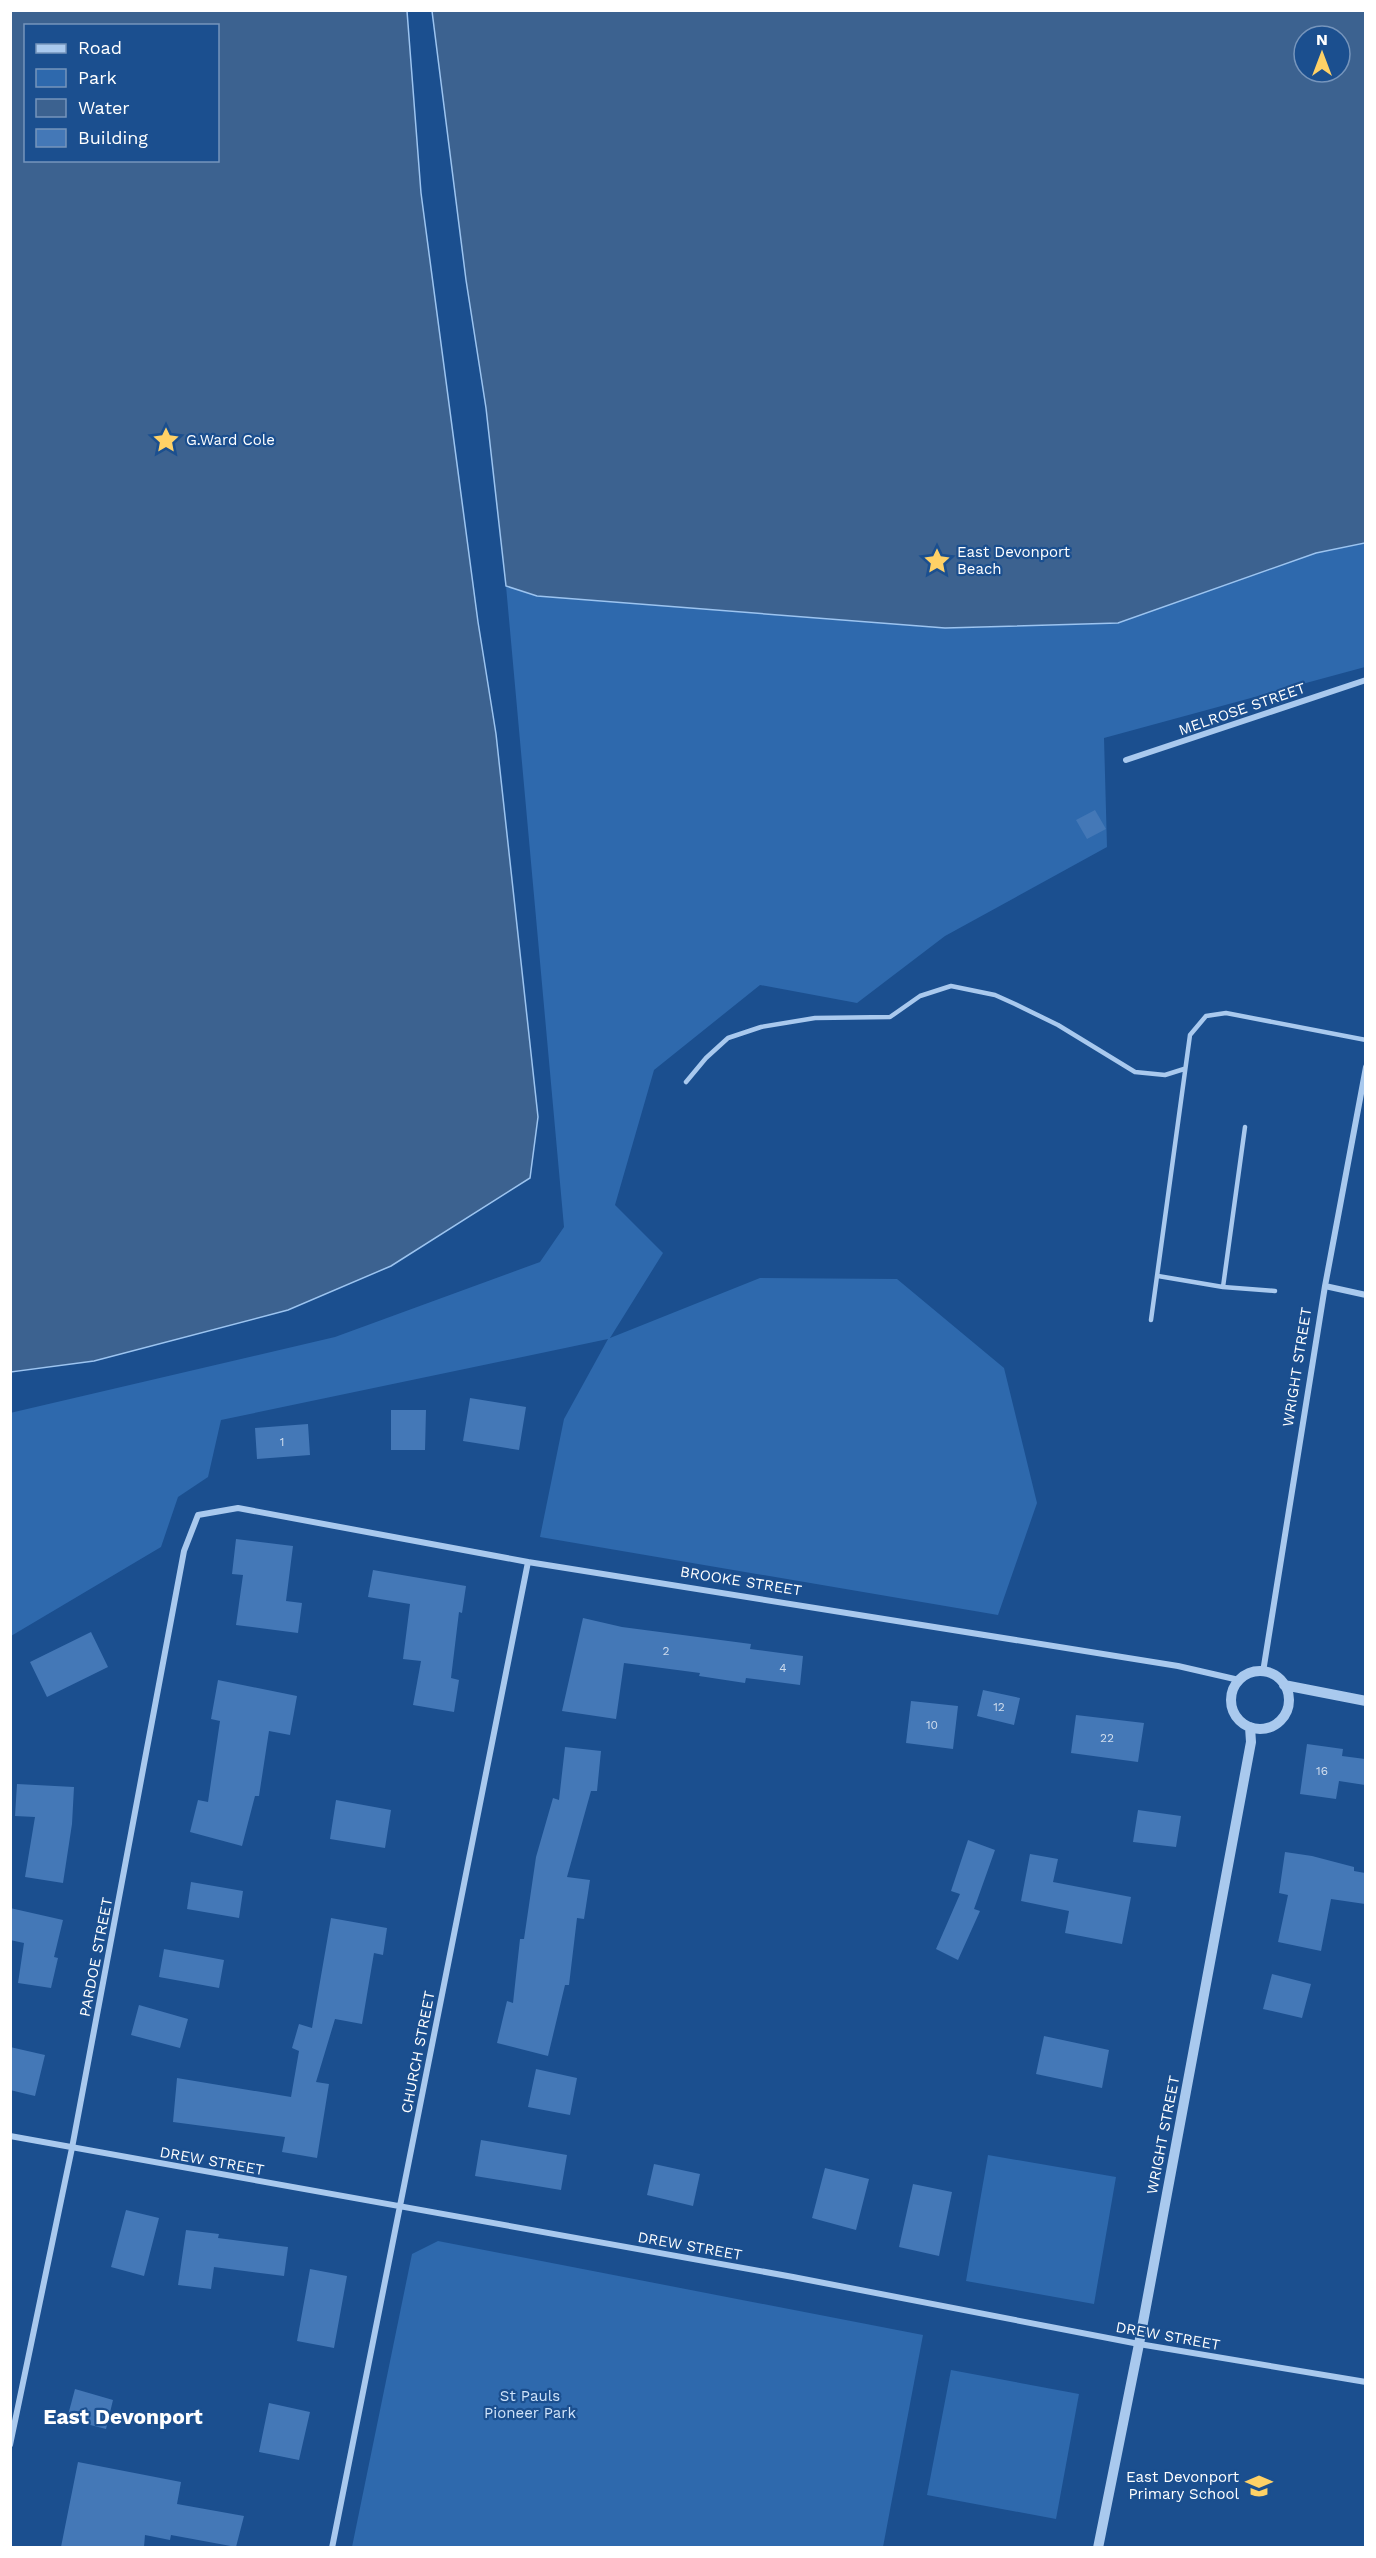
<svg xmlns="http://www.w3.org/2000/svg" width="1376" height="2558" font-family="'Work Sans',sans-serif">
<rect width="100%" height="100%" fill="#1b4f8f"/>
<path fill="#2e69ad" d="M 1365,543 L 1365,667 L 1104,738 L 1107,847 L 945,936 L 857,1003 L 760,985 L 654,1070 L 615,1205 L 663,1253 L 610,1338 L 760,1278 L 897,1279 L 1004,1368 L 1037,1503 L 998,1615 L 540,1537 L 564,1419 L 608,1339 L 221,1420 L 208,1477 L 178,1497 L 161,1547 L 11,1636 L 10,1413 L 335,1337 L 540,1262 L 564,1227 L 506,586 L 537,596 L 945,628 L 1118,623 L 1316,553 Z
M 988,2155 L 1116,2177 L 1094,2304 L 966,2281 Z
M 438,2241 L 923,2335 L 883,2547 L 352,2547 L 412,2254 Z
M 951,2370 L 1079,2394 L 1056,2519 L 927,2495 Z"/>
<path fill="#3c6290" stroke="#9cc4f0" stroke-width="1.5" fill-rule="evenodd" d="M 10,11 L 407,11 L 421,193 L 478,622 L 496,734 L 538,1117 L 530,1178 L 391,1266 L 288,1310 L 94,1361 L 11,1372 ZM 26,26 L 218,26 L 218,160 L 26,160 Z
M 432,11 L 1365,11 L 1365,543 L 1316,553 L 1118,623 L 945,628 L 537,596 L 506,586 L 486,408 L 466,280 ZM 1304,36 L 1340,36 L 1340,72 L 1304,72 Z"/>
<path fill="#4478b7" d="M 1095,810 L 1106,829 L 1087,839 L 1076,820 Z
M 470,1398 L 526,1407 L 519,1450 L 463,1441 Z
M 391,1410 L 426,1410 L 425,1450 L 391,1450 Z
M 308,1424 L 310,1455 L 257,1459 L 255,1428 Z
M 236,1539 L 293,1546 L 286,1601 L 302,1603 L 298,1633 L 236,1625 L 243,1575 L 232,1574 Z
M 373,1570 L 466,1586 L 462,1613 L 459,1612 L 451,1678 L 459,1680 L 454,1712 L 413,1705 L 421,1661 L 403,1659 L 410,1604 L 368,1597 Z
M 583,1618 L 622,1627 L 751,1644 L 750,1649 L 803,1656 L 800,1685 L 746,1678 L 745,1683 L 699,1676 L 700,1673 L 624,1663 L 616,1719 L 562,1711 Z
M 91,1632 L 108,1667 L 47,1697 L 30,1662 Z
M 218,1680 L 297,1696 L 290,1735 L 269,1731 L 259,1796 L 255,1796 L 242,1846 L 190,1832 L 198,1800 L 208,1802 L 220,1721 L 211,1719 Z
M 983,1690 L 1020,1698 L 1014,1725 L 977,1716 Z
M 911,1701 L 958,1706 L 953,1749 L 906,1743 Z
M 1076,1715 L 1144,1723 L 1138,1762 L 1071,1753 Z
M 1307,1744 L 1343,1749 L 1342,1756 L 1365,1759 L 1365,1785 L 1339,1781 L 1336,1799 L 1300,1794 Z
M 565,1747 L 601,1751 L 597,1791 L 591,1791 L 567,1877 L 590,1880 L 584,1919 L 577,1918 L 569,1985 L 565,1985 L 548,2056 L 497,2043 L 507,2001 L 513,2003 L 520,1939 L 524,1939 L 536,1857 L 553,1798 L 559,1800 Z
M 17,1784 L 74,1787 L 72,1824 L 63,1883 L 25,1877 L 35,1817 L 15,1816 Z
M 336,1800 L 391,1810 L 385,1848 L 330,1839 Z
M 1138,1810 L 1181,1816 L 1176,1847 L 1133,1842 Z
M 968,1840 L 995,1850 L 974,1909 L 980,1911 L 958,1960 L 936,1949 L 960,1894 L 951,1891 Z
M 1285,1852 L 1312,1856 L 1354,1867 L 1354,1871 L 1365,1873 L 1365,1904 L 1331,1899 L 1321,1951 L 1278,1942 L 1288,1895 L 1279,1893 Z
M 1030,1854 L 1058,1859 L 1053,1882 L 1131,1897 L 1122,1944 L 1065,1933 L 1069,1911 L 1021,1901 Z
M 191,1882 L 243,1891 L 239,1918 L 187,1909 Z
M 10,1908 L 63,1920 L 54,1957 L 58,1958 L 51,1988 L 18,1983 L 24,1943 L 10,1940 Z
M 331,1918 L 387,1928 L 383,1955 L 374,1953 L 362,2024 L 335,2019 L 316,2082 L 329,2084 L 317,2158 L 282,2152 L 285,2137 L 173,2122 L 177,2078 L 291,2097 L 299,2051 L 292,2048 L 299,2024 L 312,2028 Z
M 164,1949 L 224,1960 L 219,1988 L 159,1977 Z
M 1272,1974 L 1311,1984 L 1302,2018 L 1263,2009 Z
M 139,2005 L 188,2019 L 180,2048 L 131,2035 Z
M 1044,2036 L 1109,2050 L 1102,2088 L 1036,2074 Z
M 10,2047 L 45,2055 L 35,2096 L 10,2090 Z
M 536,2069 L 577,2078 L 570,2115 L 528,2107 Z
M 481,2140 L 567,2155 L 561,2190 L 475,2176 Z
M 654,2164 L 700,2174 L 693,2206 L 647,2195 Z
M 825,2168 L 869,2179 L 856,2230 L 812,2218 Z
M 913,2184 L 952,2192 L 939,2256 L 899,2247 Z
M 126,2210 L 159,2218 L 144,2276 L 111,2267 Z
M 186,2230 L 219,2234 L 218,2238 L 288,2247 L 284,2276 L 214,2267 L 211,2289 L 178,2285 Z
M 310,2269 L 347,2276 L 334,2348 L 297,2341 Z
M 75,2389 L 113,2400 L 106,2429 L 67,2419 Z
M 269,2403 L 310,2412 L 299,2460 L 259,2452 Z
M 78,2462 L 181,2482 L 177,2504 L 244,2516 L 236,2547 L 171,2535 L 170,2540 L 145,2535 L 144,2547 L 61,2547 Z"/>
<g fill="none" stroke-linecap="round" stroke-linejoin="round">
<path stroke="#a9c9ee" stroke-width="4.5" d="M 686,1082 L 706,1058 L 728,1038 L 761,1027 L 815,1018 L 890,1017 L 920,996 L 951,986 L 995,995 L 1015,1004 L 1058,1025 L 1135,1072 L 1165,1075 L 1184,1069
M 1158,1276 L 1223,1287 L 1275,1291
M 1223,1287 L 1245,1127
M 1151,1320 L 1190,1035 L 1206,1016 L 1226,1013 L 1366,1040"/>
<path stroke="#a9c9ee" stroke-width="6" d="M 1126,760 L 1366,680
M 1325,1286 L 1366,1295
M 1263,1672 L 1325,1286 L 1366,1067
M 10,2136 L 793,2277 L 1139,2344 L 1366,2382
M 10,2445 L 72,2148 L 184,1551 L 198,1515 L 238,1508 L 528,1562 L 1178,1666 L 1239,1680
M 332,2548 L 528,1562"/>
<path stroke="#a9c9ee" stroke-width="10" d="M1231 1700a29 29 0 1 1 58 0a29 29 0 1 1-58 0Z
M 1284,1685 L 1366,1701
M 1098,2548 L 1139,2344 L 1251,1742 L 1250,1727"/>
</g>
<defs>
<symbol id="sight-bare" viewBox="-9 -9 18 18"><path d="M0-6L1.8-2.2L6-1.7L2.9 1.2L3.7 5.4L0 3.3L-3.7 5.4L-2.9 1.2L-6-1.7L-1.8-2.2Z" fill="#ffd166" stroke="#1b4f8f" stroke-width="2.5" paint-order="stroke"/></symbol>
<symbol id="school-bare" viewBox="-9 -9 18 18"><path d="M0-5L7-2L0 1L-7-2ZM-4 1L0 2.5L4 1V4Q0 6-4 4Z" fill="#ffd166" stroke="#1b4f8f" stroke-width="2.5" paint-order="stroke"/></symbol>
</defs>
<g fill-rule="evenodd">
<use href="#sight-bare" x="147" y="421" width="38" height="38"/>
<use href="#sight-bare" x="918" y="542" width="38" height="38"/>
<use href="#school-bare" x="1240" y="2467" width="38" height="38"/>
</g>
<g text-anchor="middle" stroke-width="4.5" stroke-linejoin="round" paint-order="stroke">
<g font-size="12" fill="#d0dded">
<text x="282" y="1446">1</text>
<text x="666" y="1655">2</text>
<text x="783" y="1672">4</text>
<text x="999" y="1711">12</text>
<text x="932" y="1729">10</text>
<text x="1107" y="1742">22</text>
<text x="1322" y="1775">16</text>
</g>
<g font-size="15" fill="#fff" stroke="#1b4f8f" text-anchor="start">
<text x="186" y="445">G.Ward Cole</text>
<text x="957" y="557">East Devonport<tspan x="957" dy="17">Beach</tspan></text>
<text x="1239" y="2482" text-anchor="end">East Devonport<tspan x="1239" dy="17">Primary School</tspan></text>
</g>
<g font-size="15" fill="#fff" stroke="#1b4f8f">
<text transform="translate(1242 709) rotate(-19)" y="5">MELROSE STREET</text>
<text transform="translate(1297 1367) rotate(-81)" y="5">WRIGHT STREET</text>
<text transform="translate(741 1581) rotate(9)" y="5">BROOKE STREET</text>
<text transform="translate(96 1957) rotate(-79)" y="5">PARDOE STREET</text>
<text transform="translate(418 2052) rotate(-79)" y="5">CHURCH STREET</text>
<text transform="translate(1163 2135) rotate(-79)" y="5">WRIGHT STREET</text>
<text transform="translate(212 2161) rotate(10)" y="5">DREW STREET</text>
<text transform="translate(690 2246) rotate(10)" y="5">DREW STREET</text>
<text transform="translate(1168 2336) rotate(10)" y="5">DREW STREET</text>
</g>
<g font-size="15" fill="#cfe3fa" stroke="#1b4f8f">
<text x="530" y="2401">St Pauls<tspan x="530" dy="17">Pioneer Park</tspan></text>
</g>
<g font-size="21" font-weight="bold" fill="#fff" stroke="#1b4f8f">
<text x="123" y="2424">East Devonport</text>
</g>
</g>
<rect width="1376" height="2558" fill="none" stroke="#ffffff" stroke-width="24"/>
<rect x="24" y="24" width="195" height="138" fill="#1b4f8f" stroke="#7695bc" stroke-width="1.5"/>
<rect x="36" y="44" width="30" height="9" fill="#a9c9ee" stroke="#7695bc" stroke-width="1.5"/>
<text x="78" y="54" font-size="18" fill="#ffffff">Road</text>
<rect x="36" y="69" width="30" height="18" fill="#2e69ad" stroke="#7695bc" stroke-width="1.5"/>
<text x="78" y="84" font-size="18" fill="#ffffff">Park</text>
<rect x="36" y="99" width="30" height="18" fill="#3c6290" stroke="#7695bc" stroke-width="1.5"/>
<text x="78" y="114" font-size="18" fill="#ffffff">Water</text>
<rect x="36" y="129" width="30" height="18" fill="#4478b7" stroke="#7695bc" stroke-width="1.5"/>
<text x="78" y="144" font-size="18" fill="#ffffff">Building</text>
<g transform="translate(1322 54)"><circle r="28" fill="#1b4f8f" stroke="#7695bc" stroke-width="1.5"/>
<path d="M0-4.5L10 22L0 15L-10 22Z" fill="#ffd166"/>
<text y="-9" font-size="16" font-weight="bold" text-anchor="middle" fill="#ffffff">N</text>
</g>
</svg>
